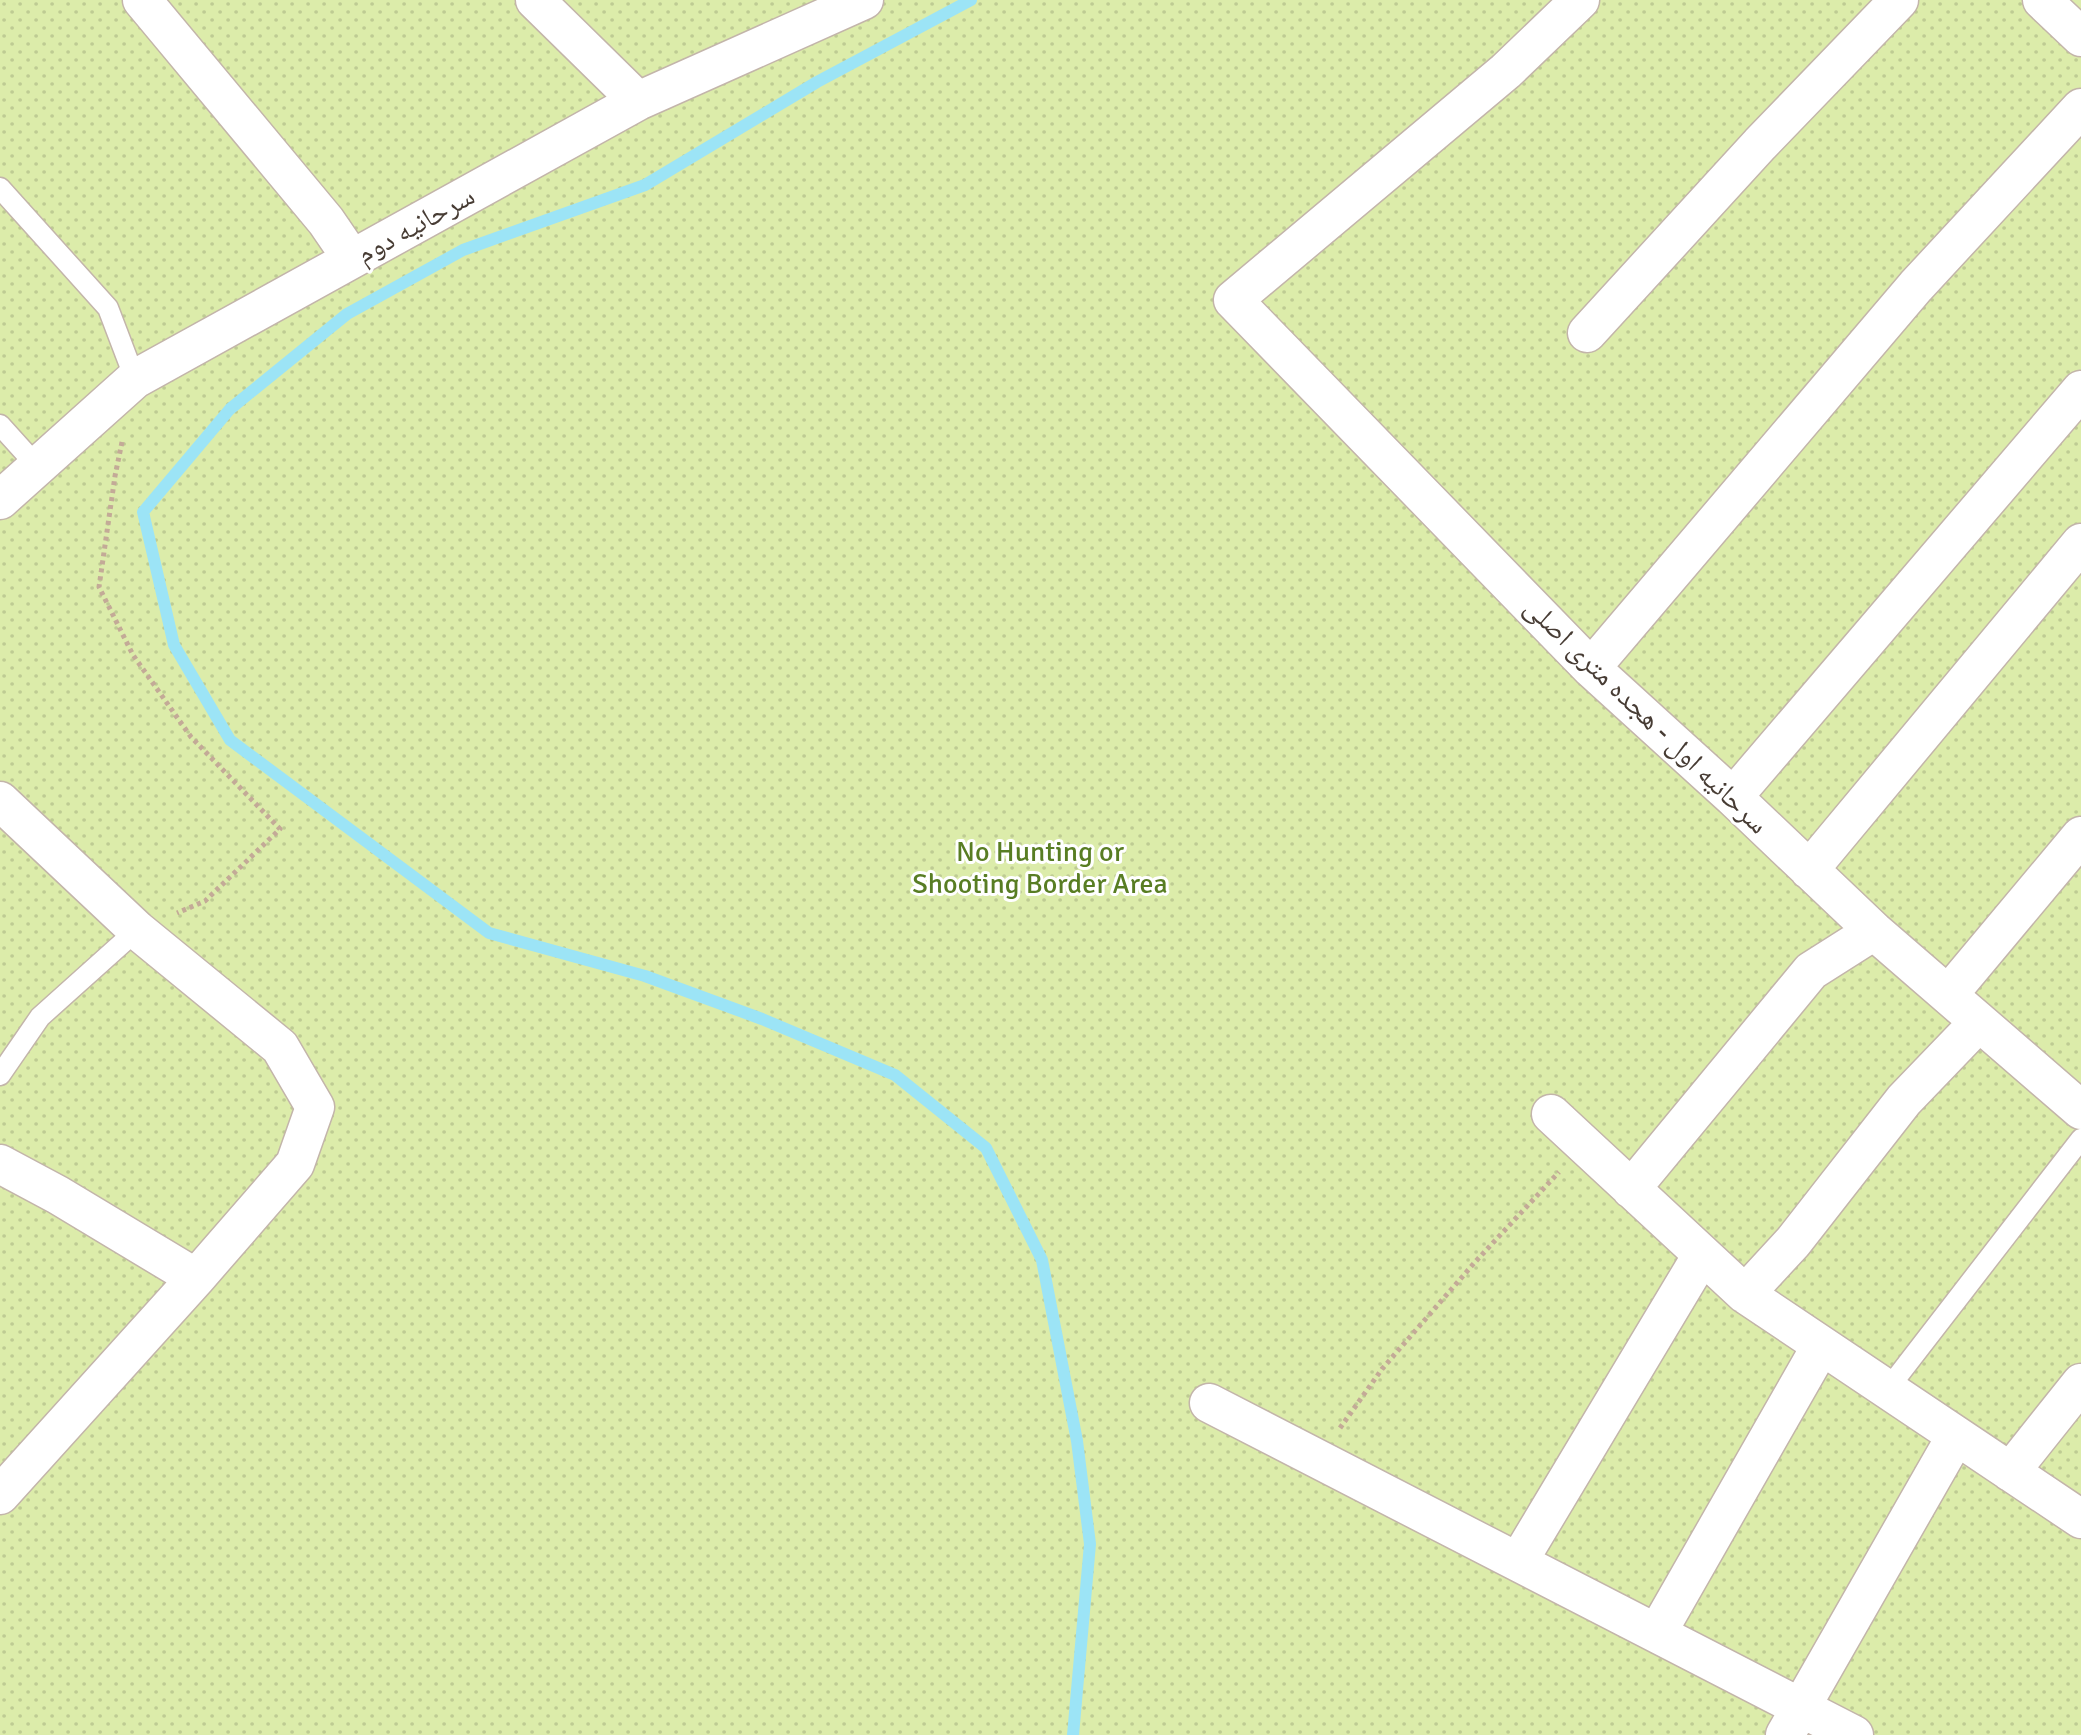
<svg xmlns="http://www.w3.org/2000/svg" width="2081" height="1735" font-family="Signika,'Noto Naskh Arabic',sans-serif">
<defs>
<pattern id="park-dots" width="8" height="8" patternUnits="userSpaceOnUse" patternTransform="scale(2)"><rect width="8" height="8" fill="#dcecaa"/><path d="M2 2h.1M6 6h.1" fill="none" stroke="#becb93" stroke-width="1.8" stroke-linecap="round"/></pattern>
</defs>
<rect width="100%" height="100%" fill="#f4ece5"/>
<path fill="url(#park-dots)" d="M 0,0 L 2081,0 L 2081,1735 L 0,1735 Z"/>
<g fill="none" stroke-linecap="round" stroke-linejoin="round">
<path stroke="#9ce4f6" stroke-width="12" d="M 971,0 L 817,82 L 645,185 L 463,250 L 347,314 L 230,409 L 143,512 L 174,645 L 230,740 L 489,933 L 645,976 L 762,1019 L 895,1075 L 986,1148 L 1042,1260 L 1077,1441 L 1090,1544 L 1073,1735"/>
<defs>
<path id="lane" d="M 0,188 L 108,308 L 135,379
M 0,425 L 37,466
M 0,1075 L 40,1017 L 137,930
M 1887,1390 L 2081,1139"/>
<path id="street" d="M 142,0 L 326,221 L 352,259
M 535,0 L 638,101
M 1580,0 L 1506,71 L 1233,300 L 1591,668 L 1733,797 L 1874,931 L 2081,1110
M 2042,0 L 2081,37
M 1587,333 L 1760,144 L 1899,0
M 0,500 L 135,379 L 638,101 L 864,0
M 1591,668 L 1916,286 L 2081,108
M 1733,797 L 2081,390
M 0,801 L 137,930 L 280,1047 L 315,1107 L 295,1164 L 196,1278 L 0,1495
M 1809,870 L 2081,543
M 1948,995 L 2081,836
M 1551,1114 L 1745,1294 L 2081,1519
M 0,1164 L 58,1195 L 196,1278
M 1631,1189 L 1811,971 L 1874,931
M 1745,1294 L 1793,1242 L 1904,1100 L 1979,1022
M 1209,1403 L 1854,1735
M 2010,1472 L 2081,1383
M 1518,1562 L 1702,1255
M 1657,1633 L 1821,1346
M 1785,1735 L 1956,1436"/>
</defs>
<use href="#lane" stroke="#c3b5aa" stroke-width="23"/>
<use href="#street" stroke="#c3b5aa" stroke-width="41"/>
<path stroke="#c3aa97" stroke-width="5" stroke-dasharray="4 4" stroke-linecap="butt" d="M 122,442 L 115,476 L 99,587 L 133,655 L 191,737 L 280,829 L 205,901 L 177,913
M 1340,1428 L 1382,1369 L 1476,1261 L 1559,1172"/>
<use href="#lane" stroke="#fff" stroke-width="20"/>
<use href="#street" stroke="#fff" stroke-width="38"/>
</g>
<g text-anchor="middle" stroke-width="6" stroke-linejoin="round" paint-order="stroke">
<g font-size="28" fill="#473c34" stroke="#fff">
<text transform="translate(415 224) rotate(-29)" y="10">سرحانیه دوم</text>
<text transform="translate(1647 715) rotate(44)" y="10">سرحانیه اول - هجده متری اصلی</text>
</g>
<g font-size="28" fill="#587d23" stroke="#fff">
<text x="1040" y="861">No Hunting or<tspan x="1040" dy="32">Shooting Border Area</tspan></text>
</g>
</g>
</svg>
